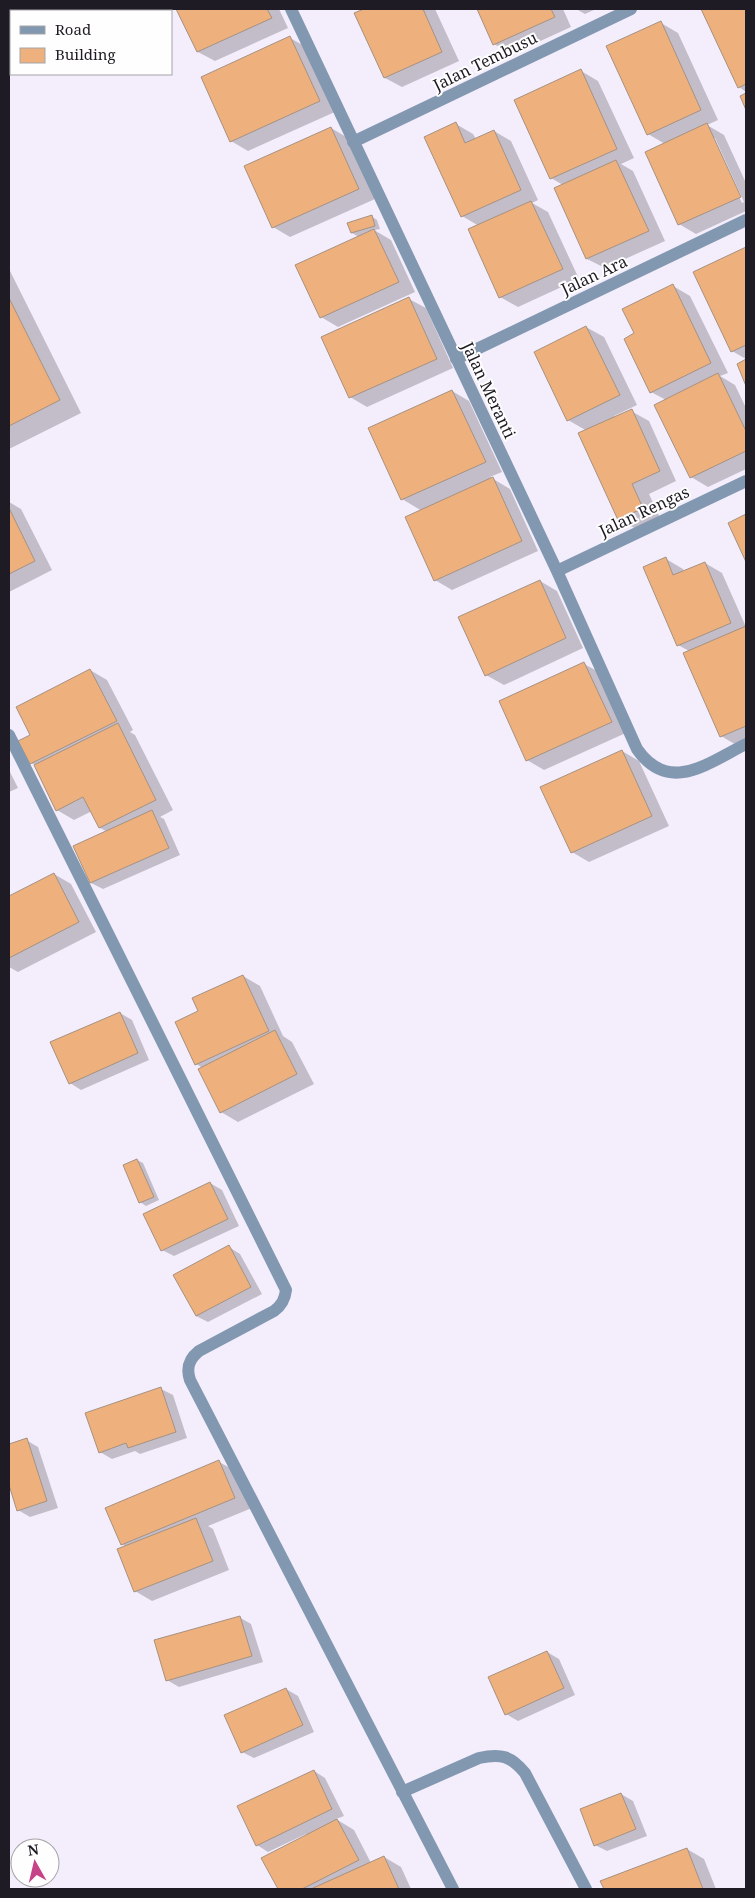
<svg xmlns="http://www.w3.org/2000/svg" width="755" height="1898" font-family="'Noto Serif',serif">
<rect width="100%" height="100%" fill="#f4edfc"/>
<path fill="#0003" fill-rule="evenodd" d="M 178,9 L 279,9 L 288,28 L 215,61 L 198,52 Z
M 367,9 L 435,9 L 459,61 L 402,87 L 385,78 L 356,14 Z
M 478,9 L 563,9 L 571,27 L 512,54 L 494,44 Z
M 576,9 L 596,9 L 585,14 Z
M 703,9 L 746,9 L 746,92 L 739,87 Z
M 661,23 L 678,33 L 718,120 L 707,125 L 724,135 L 746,183 L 746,211 L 696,234 L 679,224 L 665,144 L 648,134 ZM 712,138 L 715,138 L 744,202 L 742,203 Z
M 290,38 L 308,48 L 337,111 L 248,151 L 231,141 Z
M 581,71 L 598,81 L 634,158 L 621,164 L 633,171 L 665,241 L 605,268 L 587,259 L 555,188 L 563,185 L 551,178 Z
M 456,124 L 473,134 L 476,139 L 494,131 L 511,141 L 538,200 L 532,203 L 548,212 L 579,279 L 518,307 L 500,297 L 479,226 L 462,216 Z
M 331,128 L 348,138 L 375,199 L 290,237 L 273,227 L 246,167 Z
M 371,216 L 377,220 L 380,229 L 374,230 L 391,240 L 415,292 L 338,327 L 321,317 L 359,237 L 352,233 Z
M 746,248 L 746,359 L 732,351 L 695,272 Z
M 9,269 L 81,413 L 9,449 Z
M 673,286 L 690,296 L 728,373 L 720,376 L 735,385 L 746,408 L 746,469 L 708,487 L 691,477 L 666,400 L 651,392 L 636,334 Z
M 409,299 L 426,308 L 453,368 L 367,407 L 350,397 Z
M 586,327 L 604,337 L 637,405 L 614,416 L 615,418 L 631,411 L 649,421 L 676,481 L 649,494 L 660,518 L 636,529 L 619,519 L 587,431 L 568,420 Z
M 452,391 L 469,401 L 502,472 L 490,477 L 510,489 L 538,551 L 452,590 L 435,580 L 422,511 L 402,499 L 370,428 Z
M 9,502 L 21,509 L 52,570 L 9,592 Z
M 666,559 L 683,569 L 684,572 L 705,563 L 722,573 L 746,627 L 746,743 L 738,746 L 721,736 L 689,651 L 678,645 Z
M 540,581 L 557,591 L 583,648 L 504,685 L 486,675 Z
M 584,664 L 601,673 L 628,732 L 544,770 L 527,760 Z
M 90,670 L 107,680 L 133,730 L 130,732 L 135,735 L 173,810 L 160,817 L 164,819 L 180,855 L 103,889 L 91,883 L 75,846 L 108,832 L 100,828 L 92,811 L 74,820 L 57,810 L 35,765 L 31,763 L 32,736 Z
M 622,751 L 639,761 L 669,826 L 589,862 L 572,852 Z
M 9,770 L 18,788 L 9,792 Z
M 54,874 L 71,884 L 96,932 L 18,972 L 9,967 L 9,898 Z
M 243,976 L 260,986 L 283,1036 L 292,1042 L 314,1084 L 238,1122 L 221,1112 L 203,1068 L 196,1064 Z
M 120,1013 L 132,1020 L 149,1060 L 81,1090 L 70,1083 Z
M 137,1160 L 143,1163 L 159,1200 L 146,1206 L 140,1202 Z
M 210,1183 L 222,1190 L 239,1226 L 174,1256 L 162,1250 Z
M 229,1247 L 240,1254 L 262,1294 L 208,1322 L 196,1316 Z
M 161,1389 L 173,1395 L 187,1438 L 140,1454 L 135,1451 L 112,1459 L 100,1452 Z
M 26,1440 L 38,1447 L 58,1508 L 30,1517 L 18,1510 L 9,1481 L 9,1445 Z
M 219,1462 L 236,1471 L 252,1508 L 208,1526 L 213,1529 L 229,1570 L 152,1601 L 135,1591 L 126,1547 L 122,1544 Z
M 239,1617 L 251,1624 L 263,1662 L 179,1687 L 167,1680 Z
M 547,1652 L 559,1659 L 575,1695 L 518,1721 L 506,1714 Z
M 286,1689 L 298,1696 L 314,1732 L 254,1758 L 242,1752 Z
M 314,1771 L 325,1778 L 344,1816 L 336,1819 L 354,1830 L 371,1863 L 384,1857 L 401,1867 L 411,1889 L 279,1889 L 263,1859 L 307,1836 L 306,1834 L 268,1852 L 257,1845 Z
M 621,1794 L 633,1801 L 647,1836 L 607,1851 L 595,1845 Z
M 687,1849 L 704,1859 L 716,1889 L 605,1889 L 602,1882 Z"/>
<path fill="#eeb17e" stroke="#a69180" d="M 176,9 L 267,9 L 272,18 L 197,52 Z
M 364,9 L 423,9 L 442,52 L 384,78 L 354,13 Z
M 477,9 L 551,9 L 555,17 L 493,45 Z
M 701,9 L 746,9 L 746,84 L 738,88 Z
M 661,21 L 701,110 L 647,135 L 606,46 Z
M 290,36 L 320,101 L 230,142 L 201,77 Z
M 581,69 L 617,149 L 550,179 L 514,100 Z
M 746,93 L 746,110 L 740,96 Z
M 456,122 L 465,143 L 494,130 L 521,190 L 461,217 L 424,137 Z
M 707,123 L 741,197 L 678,225 L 645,152 Z
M 331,127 L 359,189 L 272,228 L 244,166 Z
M 616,160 L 649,231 L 586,259 L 554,188 Z
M 531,201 L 563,269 L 499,298 L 468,229 Z
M 372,215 L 375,226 L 351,233 L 347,223 Z
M 374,229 L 399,282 L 320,318 L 295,265 Z
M 746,247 L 746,345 L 731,352 L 693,272 Z
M 673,284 L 711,363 L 650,393 L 624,339 L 634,333 L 622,309 Z
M 409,297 L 437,359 L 349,398 L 321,337 Z
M 9,298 L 60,400 L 9,426 Z
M 586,326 L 620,395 L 567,421 L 534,352 Z
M 746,359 L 746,386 L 737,364 Z
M 718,373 L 746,431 L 746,451 L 690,478 L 654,405 Z
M 452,390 L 486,462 L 401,500 L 368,428 Z
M 632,409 L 660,471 L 632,484 L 643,508 L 618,520 L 578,433 Z
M 493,477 L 522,541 L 434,581 L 405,517 Z
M 9,508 L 35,561 L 9,574 Z
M 746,514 L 746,562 L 728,523 Z
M 666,557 L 673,575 L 705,562 L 731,623 L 677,646 L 643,567 Z
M 540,580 L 566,638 L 485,676 L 458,617 Z
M 746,626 L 746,726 L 720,737 L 683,653 Z
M 584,662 L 612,722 L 526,761 L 499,701 Z
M 90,669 L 117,721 L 30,764 L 18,741 L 30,735 L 16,707 Z
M 118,723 L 156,800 L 99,828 L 83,797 L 56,811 L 34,765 Z
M 622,750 L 652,816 L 571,853 L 540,787 Z
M 152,810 L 169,848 L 90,883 L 73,846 Z
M 54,873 L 79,922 L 9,958 L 9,896 Z
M 243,975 L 269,1031 L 195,1065 L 175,1022 L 198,1011 L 192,998 Z
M 120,1012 L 138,1053 L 69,1084 L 50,1042 Z
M 275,1030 L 297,1074 L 220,1113 L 198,1069 Z
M 137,1159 L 154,1197 L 139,1203 L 123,1165 Z
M 210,1182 L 228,1219 L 161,1251 L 143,1214 Z
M 229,1245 L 251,1287 L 196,1316 L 173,1275 Z
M 161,1387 L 176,1432 L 128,1448 L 126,1443 L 99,1453 L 85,1413 Z
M 27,1438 L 47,1501 L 17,1511 L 9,1485 L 9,1444 Z
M 219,1460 L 235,1498 L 121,1545 L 105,1508 Z
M 196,1518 L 213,1561 L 134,1592 L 117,1549 Z
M 240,1616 L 252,1656 L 166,1681 L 154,1640 Z
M 547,1651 L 564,1688 L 505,1715 L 488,1677 Z
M 286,1688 L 303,1725 L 241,1753 L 224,1715 Z
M 314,1770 L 332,1809 L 256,1846 L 237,1806 Z
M 621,1793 L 636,1829 L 594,1846 L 580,1809 Z
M 337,1819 L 359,1860 L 302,1889 L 278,1889 L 261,1858 Z
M 687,1848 L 703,1889 L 604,1889 L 600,1881 Z
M 384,1856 L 399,1889 L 311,1889 Z"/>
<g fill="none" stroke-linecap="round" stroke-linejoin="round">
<path stroke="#8298b1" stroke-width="12" d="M 291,9 L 557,571 L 637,749 C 669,795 708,763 746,744
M 353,142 L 631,9
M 456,359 L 746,220
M 557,571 L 746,481
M 9,735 L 286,1290 C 285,1299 282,1305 274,1311 L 199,1351 C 189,1359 186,1368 190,1380 L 453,1889
M 402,1792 L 479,1758 C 501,1753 511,1756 525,1773 L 586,1889"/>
</g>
<g text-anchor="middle" stroke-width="4" stroke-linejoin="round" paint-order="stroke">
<g font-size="16" fill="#1f1b24" stroke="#fefefe">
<text transform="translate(485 61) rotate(-26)" y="6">Jalan Tembusu</text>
<text transform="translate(594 275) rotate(-25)" y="6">Jalan Ara</text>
<text transform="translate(489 390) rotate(65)" y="6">Jalan Meranti</text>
<text transform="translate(644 511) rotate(-25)" y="6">Jalan Rengas</text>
</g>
</g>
<rect width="755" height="1898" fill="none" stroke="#1f1b24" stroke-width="20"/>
<rect x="10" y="10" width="162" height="65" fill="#fefefe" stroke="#a5a3a7"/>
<rect x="20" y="26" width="25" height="8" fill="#8298b1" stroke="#a5a3a7"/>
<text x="55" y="35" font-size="15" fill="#1f1b24">Road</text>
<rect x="20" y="48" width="25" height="15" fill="#eeb17e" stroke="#a5a3a7"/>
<text x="55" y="60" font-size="15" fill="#1f1b24">Building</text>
<g transform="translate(35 1863) rotate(352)"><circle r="24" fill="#fefefe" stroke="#a5a3a7"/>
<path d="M0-4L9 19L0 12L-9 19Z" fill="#c64389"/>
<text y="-8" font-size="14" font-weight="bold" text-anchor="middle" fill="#1f1b24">N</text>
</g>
</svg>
